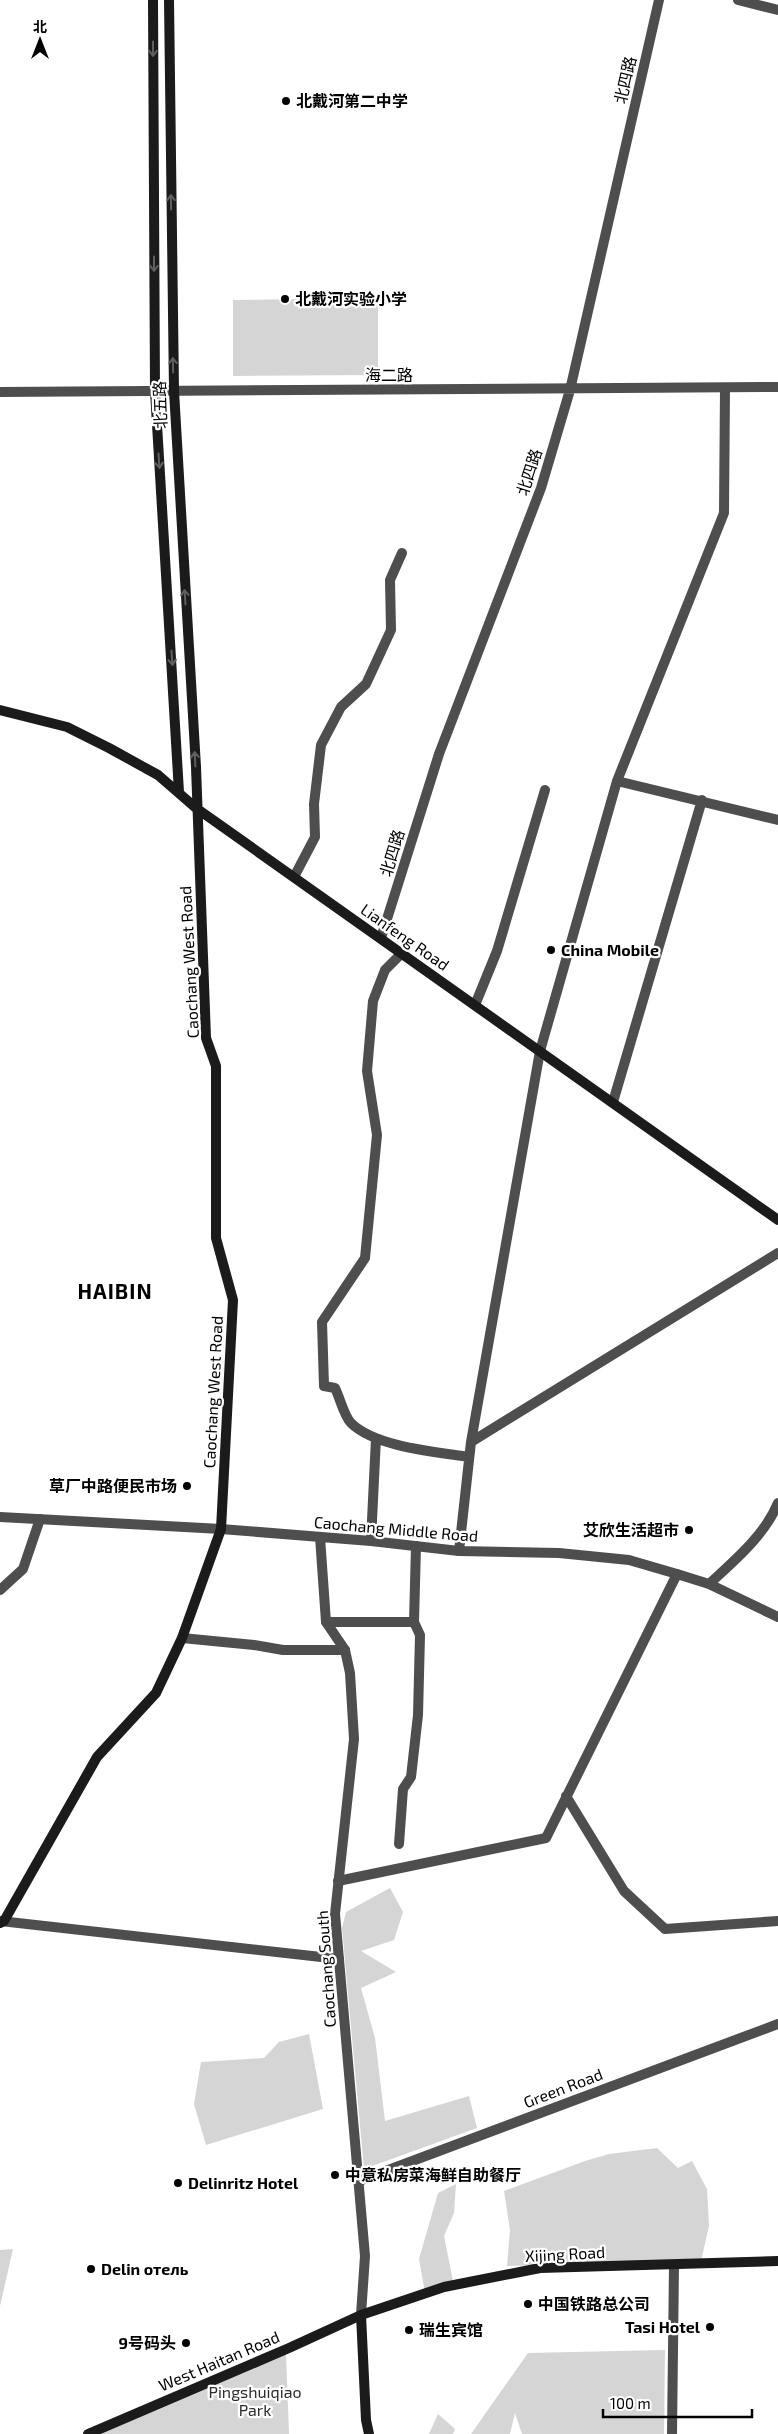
<svg xmlns="http://www.w3.org/2000/svg" width="778" height="2434" font-family="'Exo 2','Noto Sans SC',sans-serif">
<rect width="100%" height="100%" fill="#fff"/>
<path fill="#d5d5d5" d="M 378,298 L 378,375 L 233,376 L 233,300 Z
M 390,1888 L 403,1912 L 394,1940 L 361,1951 L 396,1972 L 361,1988 L 375,2038 L 385,2121 L 469,2096 L 477,2128 L 364,2169 L 342,1928 L 346,1912 Z
M 309,2034 L 323,2109 L 206,2145 L 194,2104 L 201,2062 L 264,2058 L 279,2042 Z
M 657,2148 L 678,2168 L 692,2161 L 707,2189 L 709,2226 L 701,2261 L 507,2266 L 510,2230 L 504,2191 L 585,2161 L 609,2154 Z
M 456,2184 L 454,2213 L 444,2236 L 454,2286 L 425,2293 L 419,2259 L 438,2193 Z
M 13,2249 L 0,2306 L 0,2250 Z
M 665,2350 L 664,2434 L 522,2434 L 515,2413 L 510,2434 L 471,2434 L 528,2353 Z
M 286,2353 L 289,2434 L 99,2434 Z
M 438,2414 L 455,2429 L 453,2434 L 429,2434 Z"/>
<g fill="none" stroke-linecap="round" stroke-linejoin="round">
<path stroke="#4e4e4e" stroke-width="10" d="M 738,0 L 778,10
M 617,781 L 778,820
M 294,877 L 315,837 L 314,804 L 321,745 L 341,707 L 366,684 L 391,630 L 390,580 L 402,553
M 402,953 L 385,970 L 373,1001 L 367,1071 L 377,1135 L 365,1258 L 322,1322 L 324,1386 L 335,1388 C 340,1398 344,1416 351,1423 C 375,1447 437,1452 469,1457
M 475,1005 L 497,951 L 545,790
M 613,1102 L 702,800
M 471,1442 L 778,1253
M 371,1541 L 376,1438
M 459,1551 L 471,1442 L 540,1051 L 617,781 L 724,513 L 725,388
M 709,1584 C 734,1561 765,1535 778,1503
M 0,1590 L 23,1569 L 40,1519
M 326,1622 L 414,1622
M 182,1638 L 254,1645 L 283,1650 L 345,1650
M 566,1796 L 624,1891 L 665,1929 L 778,1921
M 399,1844 L 403,1789 L 411,1777 L 418,1715 L 420,1635 L 414,1622 L 416,1546
M 338,1881 L 546,1838 L 677,1574 L 709,1584 L 778,1617
M 0,1921 L 339,1959
M 359,2181 L 778,2024
M 672,2434 L 674,2265"/>
<path stroke="#4e4e4e" stroke-width="10" d="M 0,392 L 778,387
M 381,938 L 439,754 L 541,488 L 570,390 L 659,0
M 0,1517 L 221,1529 L 371,1541 L 459,1551 L 559,1553 L 629,1560 L 677,1574
M 320,1537 L 326,1622 L 345,1650 L 350,1673 L 354,1739 L 335,1914 L 365,2256 L 361,2315"/>
<path stroke="#1b1b1b" stroke-width="10" d="M 153,0 L 155,391 L 179,792
M 0,710 L 67,727 L 109,748 L 158,775 L 196,808 L 778,1220
M 0,1923 L 4,1921 L 97,1757 L 156,1693 L 182,1638 L 221,1529 L 233,1300 L 216,1238 L 216,1066 L 206,1038 L 196,767 L 174,391 L 169,0
M 361,2315 L 366,2420 L 369,2434
M 88,2434 L 289,2348 L 361,2315 L 444,2287 L 540,2268 L 778,2261"/>
</g>
<defs><path id="oneway-shaft" d="M-6 0H5M1.5-3L5.5 0L1.5 3" fill="none" stroke-width="1.6" stroke-linecap="round" stroke-linejoin="round" transform="scale(1.25)"/></defs>
<g stroke="#5f5f5f">
<use href="#oneway-shaft" transform="translate(153 49) rotate(90)"/>
<use href="#oneway-shaft" transform="translate(171 202) rotate(-91)"/>
<use href="#oneway-shaft" transform="translate(154 264) rotate(90)"/>
<use href="#oneway-shaft" transform="translate(173 365) rotate(-91)"/>
<use href="#oneway-shaft" transform="translate(159 461) rotate(86)"/>
<use href="#oneway-shaft" transform="translate(185 597) rotate(-94)"/>
<use href="#oneway-shaft" transform="translate(172 658) rotate(86)"/>
<use href="#oneway-shaft" transform="translate(195 759) rotate(-93)"/>
</g>
<g fill="#000" stroke="#fff" stroke-width="2">
<circle cx="286" cy="101" r="5"/>
<circle cx="285" cy="299" r="5"/>
<circle cx="551" cy="950" r="5"/>
<circle cx="187" cy="1486" r="5"/>
<circle cx="689" cy="1530" r="5"/>
<circle cx="335" cy="2175" r="5"/>
<circle cx="178" cy="2183" r="5"/>
<circle cx="91" cy="2269" r="5"/>
<circle cx="528" cy="2304" r="5"/>
<circle cx="710" cy="2327" r="5"/>
<circle cx="409" cy="2330" r="5"/>
<circle cx="186" cy="2343" r="5"/>
</g>
<g text-anchor="middle" stroke-width="4.5" stroke-linejoin="round" paint-order="stroke">
<g font-size="16" fill="#000" stroke="#fff">
<text transform="translate(625 80) rotate(-77)" y="6">北四路</text>
<text x="389" y="381">海二路</text>
<text transform="translate(160 405) rotate(-92)" y="6">北五路</text>
<text transform="translate(529 472) rotate(-72)" y="6">北四路</text>
<text transform="translate(392 853) rotate(-73)" y="6">北四路</text>
<text transform="translate(405 937) rotate(35)" y="6">Lianfeng Road</text>
<text transform="translate(189 962) rotate(-93)" y="6">Caochang West Road</text>
<text transform="translate(213 1392) rotate(-87)" y="6">Caochang West Road</text>
<text transform="translate(396 1529) rotate(5)" y="6">Caochang Middle Road</text>
<text transform="translate(326 1969) rotate(-94)" y="6">Caochang South</text>
<text transform="translate(563 2088) rotate(-21)" y="6">Green Road</text>
<text transform="translate(565 2254) rotate(-3)" y="6">Xijing Road</text>
<text transform="translate(219 2361) rotate(-23)" y="6">West Haitan Road</text>
</g>
<g font-size="16" font-weight="bold" fill="#000" stroke="#fff" text-anchor="start">
<text x="296" y="107">北戴河第二中学</text>
<text x="295" y="305">北戴河实验小学</text>
<text x="561" y="956">China Mobile</text>
<text x="177" y="1492" text-anchor="end">草厂中路便民市场</text>
<text x="679" y="1536" text-anchor="end">艾欣生活超市</text>
<text x="345" y="2181">中意私房菜海鲜自助餐厅</text>
<text x="188" y="2189">Delinritz Hotel</text>
<text x="101" y="2275">Delin отель</text>
<text x="538" y="2310">中国铁路总公司</text>
<text x="700" y="2333" text-anchor="end">Tasi Hotel</text>
<text x="419" y="2336">瑞生宾馆</text>
<text x="176" y="2349" text-anchor="end">9号码头</text>
</g>
<g font-size="16" fill="#2c2c2c" stroke="#fff">
<text x="255" y="2398">Pingshuiqiao<tspan x="255" dy="18">Park</tspan></text>
</g>
<g font-size="21" font-weight="bold" letter-spacing="1" fill="#000" stroke="#fff">
<text x="115" y="1299">HAIBIN</text>
</g>
</g>
<g transform="translate(40 40)" stroke="#ffffff" stroke-width="4" paint-order="stroke">
<path d="M0-4L9 19L0 12L-9 19Z" fill="#000000"/>
<text y="-8" font-size="14" font-weight="bold" text-anchor="middle" fill="#000000">北</text>
</g>
<path d="M603 2409v8h149v-8" fill="none" stroke="#000000" stroke-width="2.5"/>
<text x="610" y="2409" font-size="15" fill="#000000" stroke="#ffffff" stroke-width="4" paint-order="stroke">100 m</text>
</svg>
